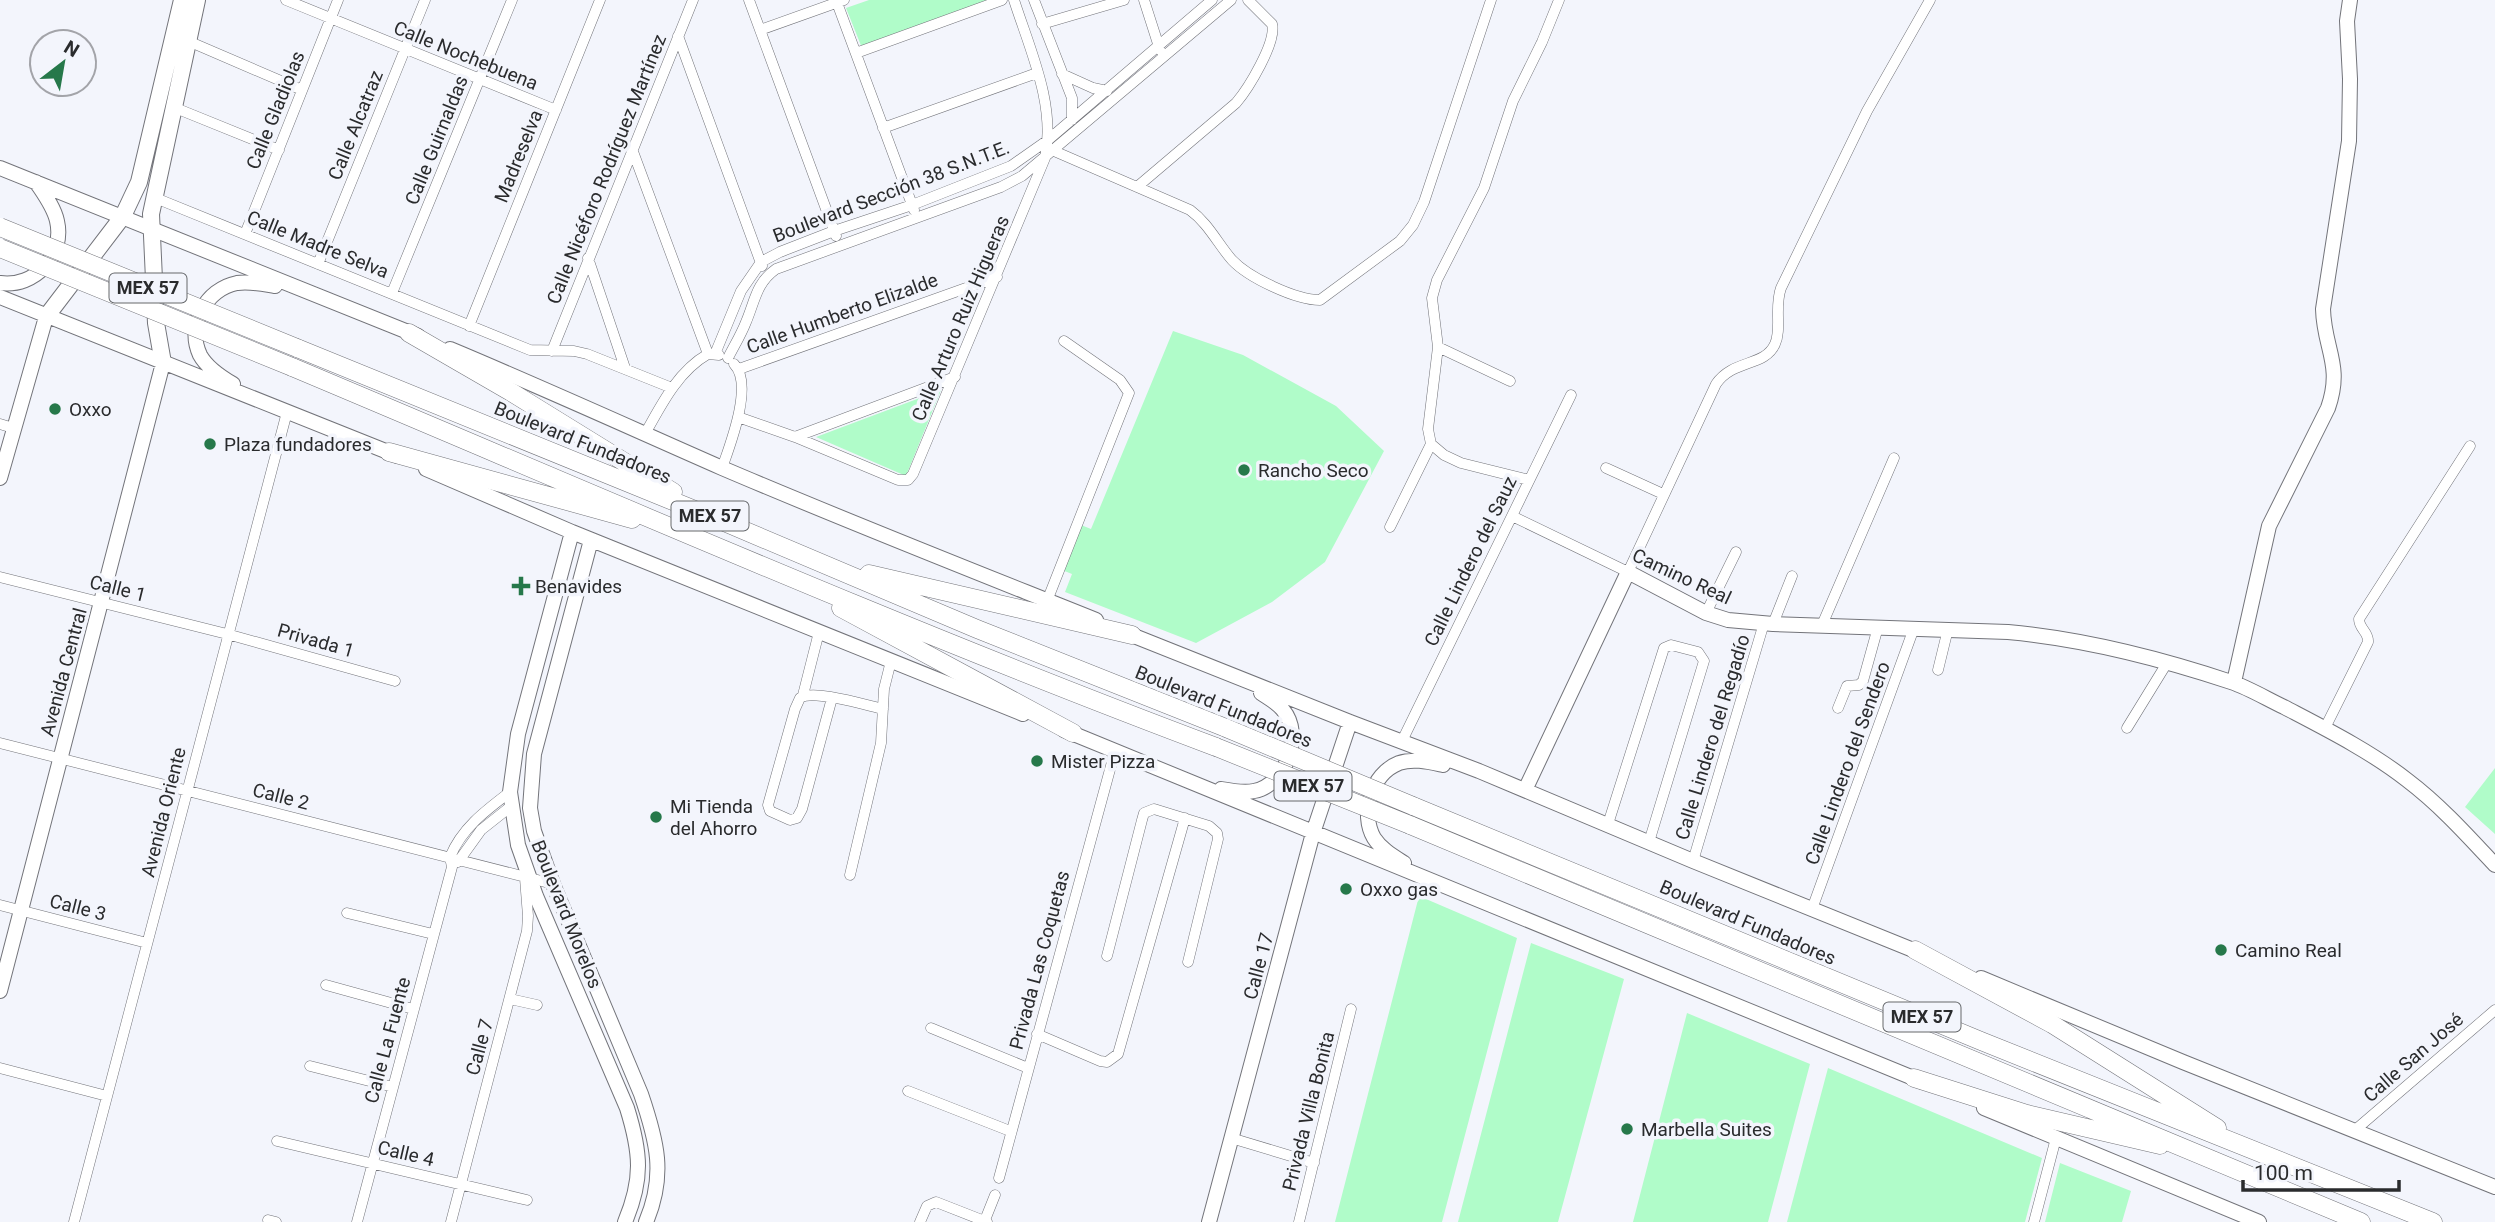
<svg xmlns="http://www.w3.org/2000/svg" width="2495" height="1222" font-family="Roboto,sans-serif">
<rect width="100%" height="100%" fill="#f3f5fc"/>
<path fill="#b0fcc9" d="M 869,0 L 990,0 L 862,48 L 846,8 Z
M 1173,331 L 1243,355 L 1336,406 L 1384,451 L 1325,562 L 1272,602 L 1196,643 L 1065,592 L 1072,574 L 1062,570 L 1081,525 L 1091,529 Z
M 941,390 L 906,476 L 816,437 Z
M 2495,768 L 2495,834 L 2465,807 Z
M 1419,896 L 1517,938 L 1442,1222 L 1335,1222 Z
M 1531,943 L 1624,979 L 1558,1222 L 1458,1222 Z
M 1687,1013 L 1810,1064 L 1768,1222 L 1633,1222 Z
M 1828,1068 L 2042,1158 L 2025,1222 L 1787,1222 Z
M 2060,1163 L 2131,1191 L 2122,1222 L 2045,1222 Z"/>
<g fill="none" stroke-linecap="round" stroke-linejoin="round">
<defs>
<path id="street" d="M 286,0 L 556,110
M 749,0 L 836,236
M 836,0 L 914,210
M 1034,0 L 1072,98 L 1072,120
M 1144,0 L 1160,50
M 1042,24 L 1124,0
M 760,30 L 844,0
M 678,36 L 762,266
M 188,41 L 302,90
M 856,53 L 1002,0
M 1062,74 L 1093,88 L 1107,91
M 173,107 L 279,150
M 883,128 L 1037,73
M 632,149 L 708,354
M 1054,151 L 1190,210 C 1208,223 1218,244 1232,260 C 1249,278 1296,300 1320,300 L 1400,241 L 1413,225 L 1424,202 L 1491,0
M 1137,187 L 1236,103 C 1248,89 1277,42 1272,24 L 1248,0
M 153,197 L 530,350 L 574,351 L 587,354 L 672,388
M 245,234 L 338,0
M 588,258 L 625,368
M 318,264 L 425,0
M 392,293 L 512,0
M 469,326 L 600,0
M 1438,347 L 1510,381
M 552,351 L 693,0
M 715,354 L 741,291 L 761,262 L 780,252 L 834,231 L 912,205 L 1011,166 L 1048,140 L 1212,0
M 728,358 C 734,346 741,335 746,322 C 755,301 756,283 776,269 L 1001,187 L 1022,176 L 1231,0
M 739,369 L 997,277
M 738,417 L 795,437 L 898,480 L 908,480 L 913,474 L 1045,158 C 1056,105 1030,50 1014,0
M 0,424 L 13,428
M 645,434 C 661,405 678,371 708,354 L 719,355
M 795,437 L 955,377
M 722,468 C 730,445 754,384 734,364
M 1606,468 L 1663,494
M 1529,480 L 1461,463 L 1444,455 L 1431,444 L 1428,429 L 1438,347 L 1432,298 L 1437,280 L 1484,188 L 1513,101 L 1542,42 L 1559,0
M 1512,516 L 1628,572 L 1716,384 C 1733,359 1765,367 1775,344 C 1782,329 1774,307 1781,288 L 1867,111 L 1930,0
M 1390,527 L 1431,444
M 0,577 L 227,634 L 395,681
M 1047,601 L 1129,393 L 1120,380 L 1064,341
M 1706,613 L 1736,552
M 1773,624 L 1792,576
M 1822,625 L 1894,458
M 1938,670 L 1948,629
M 803,695 L 819,632
M 832,698 L 802,809 L 797,818 L 790,820 L 770,811 L 768,805 L 795,709 L 800,698 C 813,689 865,705 883,709
M 1838,708 L 1847,686 L 1859,685 L 1863,681 L 1878,627
M 2127,728 L 2167,663
M 2325,728 L 2368,642 C 2369,632 2359,629 2359,619 L 2470,446
M 0,743 L 553,884
M 1401,743 L 1571,395
M 1608,824 L 1664,648 L 1671,645 L 1698,652 L 1704,661 L 1649,842
M 1693,861 L 1764,623
M 458,862 L 481,830 L 510,807
M 850,875 L 881,743 L 884,689 L 891,661
M 0,905 L 147,943
M 1812,909 L 1914,628
M 347,913 L 433,934
M 1107,956 L 1142,820 L 1144,813 L 1154,809 L 1209,826 L 1217,833 L 1218,839 L 1188,962
M 326,985 L 413,1009
M 510,999 L 537,1005
M 931,1028 L 1028,1068
M 1037,1034 L 1100,1061 L 1107,1062 L 1118,1054 L 1185,818
M 310,1066 L 393,1087
M 0,1068 L 107,1096
M 908,1091 L 1010,1131
M 2354,1131 L 2495,1010
M 1231,1138 L 1314,1163
M 277,1141 L 527,1200
M 999,1178 L 1115,751
M 268,1220 L 276,1222
M 985,1220 L 995,1195
M 74,1222 L 287,412
M 357,1222 L 452,867 L 450,857 C 462,828 485,811 510,792
M 451,1222 L 527,931 L 528,916 L 525,878
M 920,1222 L 927,1206 L 936,1202 L 987,1222
M 1299,1222 L 1351,1009
M 2034,1222 L 2056,1138"/>
<path id="secondary" d="M 0,168 L 418,336
M 0,283 C 35,288 65,255 57,221 C 54,207 44,194 36,182
M 0,297 L 398,456
M 450,349 C 541,387 631,428 722,468 C 846,521 971,570 1096,620
M 233,384 C 221,377 207,368 200,355 C 186,325 206,289 237,283 C 250,281 263,284 275,286
M 426,469 L 572,532 L 1023,714
M 0,478 L 46,317
M 572,532 L 518,734 L 510,792 L 518,845 L 536,896 L 627,1108 C 641,1153 643,1179 625,1222
M 591,540 L 534,754 L 530,808 L 534,831 L 553,884 L 641,1094 C 657,1141 666,1175 646,1222
M 1124,632 L 1350,722 L 1479,771 L 1693,861 L 1923,954
M 2234,682 L 2269,526 L 2328,408 C 2343,365 2324,349 2323,309 L 2349,141 L 2350,79 L 2347,21 L 2350,0
M 1064,730 L 1923,1082
M 1221,789 C 1232,791 1243,793 1254,791 C 1286,785 1304,735 1283,710 C 1278,703 1268,698 1261,693
M 1525,790 L 1628,572 L 1706,613 L 1728,620 L 1773,624 L 2008,632 C 2084,639 2159,658 2231,682 C 2249,688 2267,699 2284,707 C 2326,729 2370,751 2407,780 C 2440,805 2467,835 2495,865
M 1404,863 C 1393,856 1381,849 1374,838 C 1360,814 1371,774 1399,763 C 1413,758 1429,762 1443,765
M 1981,978 L 2183,1062 L 2495,1187
M 0,991 L 163,363
M 1984,1108 L 2259,1222
M 1209,1222 L 1313,833 L 1350,722"/>
<path id="primary" d="M 46,317 L 123,216 L 139,182 L 182,0
M 163,363 L 156,323 L 151,214 L 197,0"/>
<path id="highway" d="M 409,333 L 511,392 L 673,492
M 297,348 L 717,519 L 977,629 L 1226,728
M 292,367 C 599,496 904,630 1216,747
M 389,452 L 632,519
M 869,574 L 1132,635
M 841,608 L 1073,733
M 1413,806 L 1981,1041 L 2433,1222
M 1410,825 L 2361,1222
M 1915,950 L 2052,1024 L 2217,1128
M 1914,1078 L 2027,1114 L 2160,1145"/>
</defs>
<use href="#street" stroke="#73747a" stroke-width="11"/>
<use href="#secondary" stroke="#73747a" stroke-width="16"/>
<use href="#primary" stroke="#73747a" stroke-width="18"/>
<use href="#highway" stroke="#73747a" stroke-width="19"/>
<use href="#street" stroke="#fff" stroke-width="10"/>
<use href="#secondary" stroke="#fff" stroke-width="14"/>
<use href="#primary" stroke="#fff" stroke-width="16"/>
<use href="#highway" stroke="#fff" stroke-width="18"/>
<defs>
<path id="highway-bridge" d="M 0,227 L 297,348
M 0,248 L 292,367
M 1226,728 L 1413,806
M 1216,747 L 1410,825"/>
</defs>
<use href="#highway-bridge" stroke="#73747a" stroke-width="19" stroke-linecap="butt"/>
<use href="#highway-bridge" stroke="#fff" stroke-width="18"/>
</g>
<g fill="#26784a" stroke="#f3f5fc" stroke-width="2.5">
<circle cx="55" cy="409" r="7"/>
<circle cx="210" cy="444" r="7"/>
<circle cx="1244" cy="470" r="7"/>
<path d="M517.5 575.5h7v7h7v7h-7v7h-7v-7h-7v-7h7z"/>
<circle cx="1037" cy="761" r="7"/>
<circle cx="656" cy="817" r="7"/>
<circle cx="1346" cy="889" r="7"/>
<circle cx="2221" cy="950" r="7"/>
<circle cx="1627" cy="1129" r="7"/>
</g>
<g text-anchor="middle" stroke-width="7" stroke-linejoin="round" paint-order="stroke">
<g fill="#f3f5fc" stroke="#66686b" stroke-width="2">
<rect x="109.5" y="273.5" width="77" height="29" rx="5"/>
<rect x="671.5" y="501.5" width="77" height="29" rx="5"/>
<rect x="1274.5" y="771.5" width="77" height="29" rx="5"/>
<rect x="1883.5" y="1002.5" width="77" height="29" rx="5"/>
</g>
<g font-size="18" font-weight="bold" fill="#2a2b2d">
<text x="148" y="294">MEX 57</text>
<text x="710" y="522">MEX 57</text>
<text x="1313" y="792">MEX 57</text>
<text x="1922" y="1023">MEX 57</text>
</g>
<g font-size="19" fill="#2a2b2d" stroke="#f3f5fc">
<text transform="translate(466 55) rotate(22)" y="7">Calle Nochebuena</text>
<text transform="translate(275 110) rotate(-68)" y="7">Calle Gladiolas</text>
<text transform="translate(355 125) rotate(-68)" y="7">Calle Alcatraz</text>
<text transform="translate(436 140) rotate(-68)" y="7">Calle Guirnaldas</text>
<text transform="translate(518 156) rotate(-68)" y="7">Madreselva</text>
<text transform="translate(606 169) rotate(-68)" y="7">Calle Nicéforo Rodríguez Martínez</text>
<text transform="translate(891 191) rotate(-21)" y="7">Boulevard Sección 38 S.N.T.E.</text>
<text transform="translate(318 244) rotate(22)" y="7">Calle Madre Selva</text>
<text transform="translate(842 313) rotate(-20)" y="7">Calle Humberto Elizalde</text>
<text transform="translate(960 318) rotate(-67)" y="7">Calle Arturo Ruiz Higueras</text>
<text transform="translate(583 442) rotate(22)" y="7">Boulevard Fundadores</text>
<text transform="translate(1470 561) rotate(-64)" y="7">Calle Lindero del Sauz</text>
<text transform="translate(1682 576) rotate(25)" y="7">Camino Real</text>
<text transform="translate(118 588) rotate(14)" y="7">Calle 1</text>
<text transform="translate(316 640) rotate(16)" y="7">Privada 1</text>
<text transform="translate(63 672) rotate(-75)" y="7">Avenida Central</text>
<text transform="translate(1224 706) rotate(22)" y="7">Boulevard Fundadores</text>
<text transform="translate(1712 737) rotate(-73)" y="7">Calle Lindero del Regadío</text>
<text transform="translate(1847 763) rotate(-70)" y="7">Calle Lindero del Sendero</text>
<text transform="translate(281 796) rotate(14)" y="7">Calle 2</text>
<text transform="translate(163 812) rotate(-76)" y="7">Avenida Oriente</text>
<text transform="translate(78 907) rotate(14)" y="7">Calle 3</text>
<text transform="translate(567 914) rotate(68)" y="7">Boulevard Morelos</text>
<text transform="translate(1748 922) rotate(23)" y="7">Boulevard Fundadores</text>
<text transform="translate(1039 960) rotate(-75)" y="7">Privada Las Coquetas</text>
<text transform="translate(1258 966) rotate(-75)" y="7">Calle 17</text>
<text transform="translate(387 1040) rotate(-75)" y="7">Calle La Fuente</text>
<text transform="translate(479 1047) rotate(-75)" y="7">Calle 7</text>
<text transform="translate(2413 1057) rotate(-41)" y="7">Calle San José</text>
<text transform="translate(1308 1111) rotate(-76)" y="7">Privada Villa Bonita</text>
<text transform="translate(406 1153) rotate(13)" y="7">Calle 4</text>
</g>
<g font-size="19" fill="#2a2b2d" stroke="#f3f5fc" text-anchor="start">
<text x="69" y="416">Oxxo</text>
<text x="224" y="451">Plaza fundadores</text>
<text x="1258" y="477">Rancho Seco</text>
<text x="535" y="593">Benavides</text>
<text x="1051" y="768">Mister Pizza</text>
<text x="670" y="813">Mi Tienda<tspan x="670" dy="22">del Ahorro</tspan></text>
<text x="1360" y="896">Oxxo gas</text>
<text x="2235" y="957">Camino Real</text>
<text x="1641" y="1136">Marbella Suites</text>
</g>
</g>
<g transform="translate(63 63) rotate(31)"><circle r="33" fill="#f3f5fc" stroke="#a3a4a9" stroke-width="2"/>
<path d="M0-5L12 26L0 18L-12 26Z" fill="#26784a"/>
<text y="-10" font-size="19" font-weight="bold" text-anchor="middle" fill="#2a2b2d">N</text>
</g>
<path d="M2243 1180v10h156v-10" fill="none" stroke="#2a2b2d" stroke-width="3.5"/>
<text x="2254" y="1180" font-size="21" fill="#2a2b2d" stroke="#f3f5fc" stroke-width="5" paint-order="stroke">100 m</text>
</svg>
